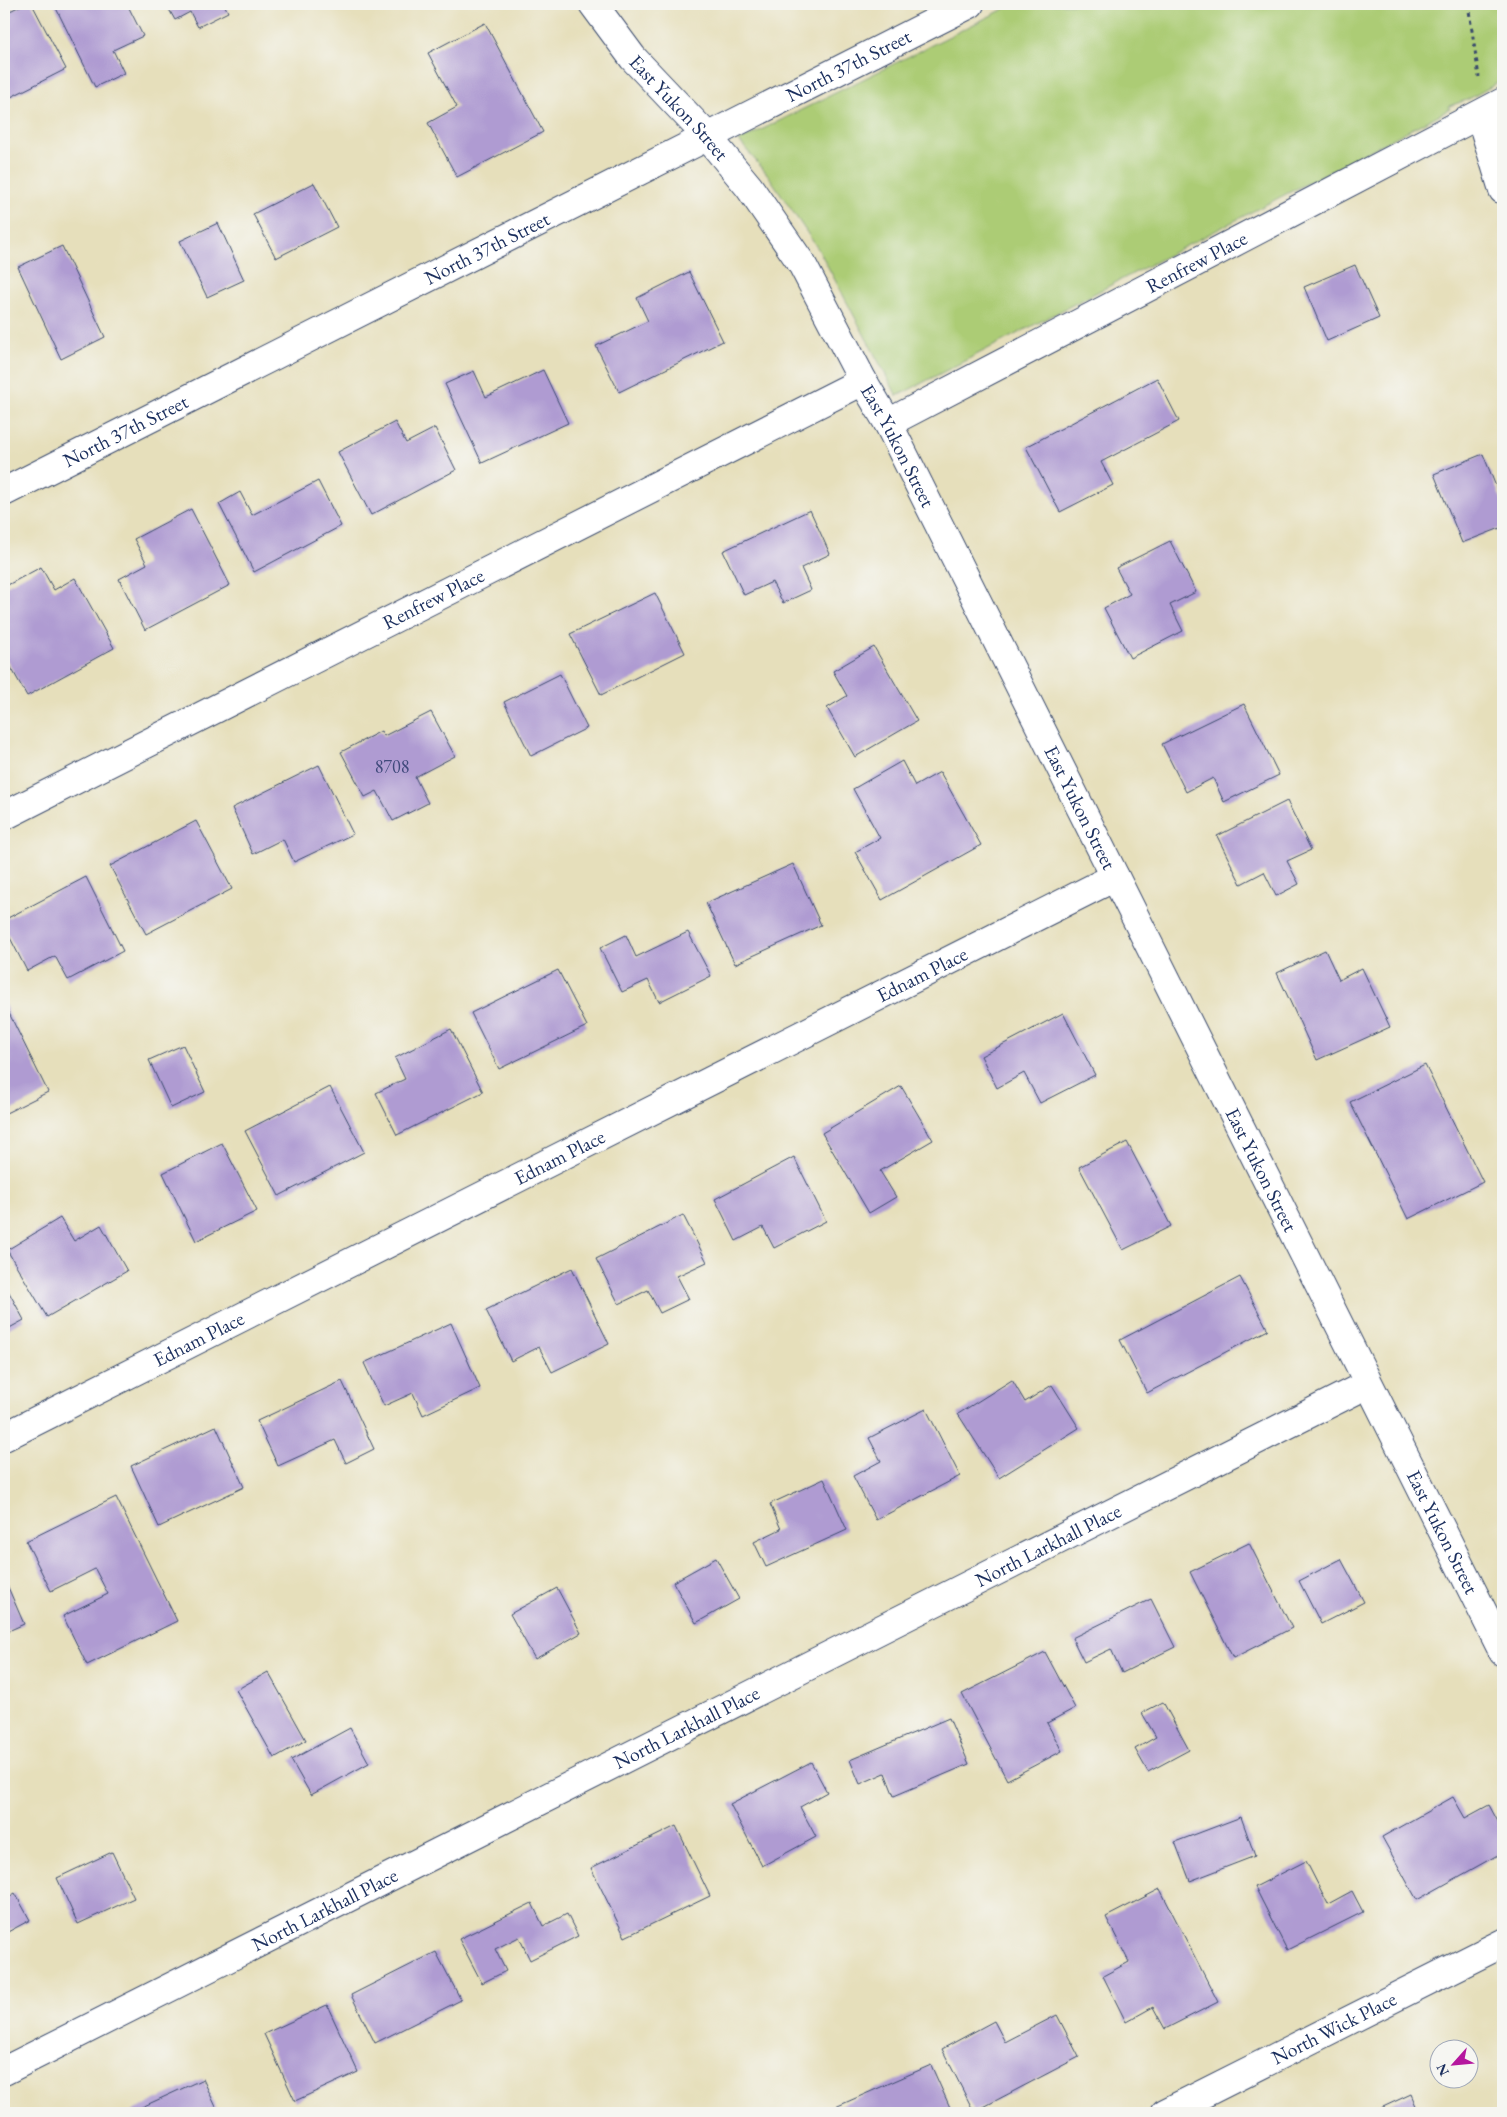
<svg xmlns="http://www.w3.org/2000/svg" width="1507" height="2117" font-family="'EB Garamond',serif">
<rect width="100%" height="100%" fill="#f6f6f2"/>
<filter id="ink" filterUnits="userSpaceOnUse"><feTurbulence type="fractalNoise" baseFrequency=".02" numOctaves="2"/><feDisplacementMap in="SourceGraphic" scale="10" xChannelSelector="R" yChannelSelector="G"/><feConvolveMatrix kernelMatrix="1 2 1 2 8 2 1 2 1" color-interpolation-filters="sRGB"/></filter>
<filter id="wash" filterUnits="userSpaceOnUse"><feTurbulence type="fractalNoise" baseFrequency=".0096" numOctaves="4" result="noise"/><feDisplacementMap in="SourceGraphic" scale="20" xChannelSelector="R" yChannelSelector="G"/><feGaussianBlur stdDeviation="1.12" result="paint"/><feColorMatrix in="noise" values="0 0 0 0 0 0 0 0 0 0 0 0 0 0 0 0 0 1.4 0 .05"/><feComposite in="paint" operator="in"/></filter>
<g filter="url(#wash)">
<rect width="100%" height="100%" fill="#e6dfbb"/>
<path fill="#accc74" stroke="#647e69" d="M 1014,4 L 1503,4 L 1503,80 L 1467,100 L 1449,106 L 1450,109 L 897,396 L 820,252 L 768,175 L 739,141 Z"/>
<g id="blocks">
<path fill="#af9bd2" d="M 24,4 L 32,4 L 66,69 L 11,97 L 4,84 L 4,14 Z
M 54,4 L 127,4 L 143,36 L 113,50 L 124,73 L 95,87 Z
M 166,4 L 224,4 L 228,12 L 198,27 L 190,12 L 175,20 Z
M 485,23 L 543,132 L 457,177 L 428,123 L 457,107 L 428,53 Z
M 314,183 L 337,227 L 276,258 L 253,214 Z
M 218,223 L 244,280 L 207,297 L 180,241 Z
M 62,246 L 105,337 L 61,359 L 18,267 Z
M 1355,265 L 1379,318 L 1327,341 L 1304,287 Z
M 689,272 L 723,341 L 619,392 L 596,346 L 648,321 L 637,298 Z
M 543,370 L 568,423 L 482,463 L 445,384 L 474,371 L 486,397 Z
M 1157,378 L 1179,421 L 1101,462 L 1113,485 L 1060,512 L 1026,447 Z
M 395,422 L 406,443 L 435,428 L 456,470 L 371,515 L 338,452 Z
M 1483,454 L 1503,504 L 1503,527 L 1462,543 L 1434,474 Z
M 318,481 L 341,526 L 254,572 L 219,504 L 240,492 L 252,515 Z
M 191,509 L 230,585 L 145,630 L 119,579 L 147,564 L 134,539 Z
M 810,510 L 830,554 L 801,568 L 811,590 L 783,603 L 772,582 L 744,595 L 723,551 Z
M 1170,541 L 1196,592 L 1170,605 L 1183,631 L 1130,658 L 1104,608 L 1130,594 L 1116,568 Z
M 41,567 L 54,590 L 75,578 L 114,648 L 27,696 L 4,655 L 4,587 Z
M 655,593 L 685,653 L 601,695 L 570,634 Z
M 874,647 L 917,721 L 855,757 L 827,708 L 847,696 L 833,671 Z
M 560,674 L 587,728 L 531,756 L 504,702 Z
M 1244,704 L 1279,775 L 1224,802 L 1213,778 L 1186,792 L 1162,744 Z
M 431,712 L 455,756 L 415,777 L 428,803 L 393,821 L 377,791 L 365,797 L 341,752 L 381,731 L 384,736 Z
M 902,761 L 915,786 L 940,772 L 981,845 L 882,900 L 855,852 L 880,838 L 853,789 Z
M 319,765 L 353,834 L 294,862 L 283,839 L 253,854 L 232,808 Z
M 1287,801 L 1311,850 L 1287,861 L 1299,884 L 1276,896 L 1264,872 L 1241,884 L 1217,836 Z
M 196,821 L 232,889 L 146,934 L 110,866 Z
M 793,864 L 821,925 L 735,964 L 706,903 Z
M 86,877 L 123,951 L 68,980 L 55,956 L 27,971 L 4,926 L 4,920 Z
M 688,932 L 711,976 L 659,1002 L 648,980 L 622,992 L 600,948 L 626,935 L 636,957 Z
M 1325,950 L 1339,980 L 1362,968 L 1390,1027 L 1317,1060 L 1277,973 Z
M 558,970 L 587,1026 L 499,1069 L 471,1013 Z
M 4,1003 L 48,1092 L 4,1114 Z
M 1063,1013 L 1095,1075 L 1040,1103 L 1024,1073 L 997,1088 L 981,1056 Z
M 451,1029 L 483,1092 L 397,1135 L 376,1093 L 405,1079 L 395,1058 Z
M 183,1045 L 205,1092 L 171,1108 L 149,1060 Z
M 1425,1065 L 1483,1182 L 1408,1219 L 1350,1102 Z
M 901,1086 L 933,1140 L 880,1171 L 896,1197 L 869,1213 L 822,1133 Z
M 330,1087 L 364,1152 L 279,1196 L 245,1131 Z
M 1127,1142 L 1171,1226 L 1123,1250 L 1079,1167 Z
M 222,1143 L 257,1211 L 196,1241 L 163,1173 Z
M 794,1157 L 826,1221 L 774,1248 L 763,1227 L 736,1241 L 715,1199 Z
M 683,1215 L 707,1262 L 677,1276 L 689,1299 L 660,1313 L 648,1290 L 619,1304 L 596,1259 Z
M 60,1218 L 74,1241 L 101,1225 L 127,1271 L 47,1317 L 7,1250 Z
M 572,1268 L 609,1344 L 552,1372 L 539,1347 L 511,1361 L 486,1310 Z
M 1240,1277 L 1268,1330 L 1147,1393 L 1120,1340 Z
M 4,1283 L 24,1320 L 4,1331 Z
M 451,1323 L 480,1388 L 423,1415 L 413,1393 L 384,1406 L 364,1363 Z
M 1012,1380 L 1025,1402 L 1052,1385 L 1079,1428 L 999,1478 L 958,1414 Z
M 342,1381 L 374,1449 L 346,1463 L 335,1440 L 278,1466 L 257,1421 Z
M 926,1409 L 960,1476 L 876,1520 L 853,1476 L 881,1461 L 869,1438 Z
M 216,1426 L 244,1487 L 159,1527 L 131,1466 Z
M 824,1479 L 847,1530 L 766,1567 L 754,1542 L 781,1529 L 770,1504 Z
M 116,1497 L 177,1621 L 87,1665 L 63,1616 L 108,1594 L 95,1569 L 51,1591 L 26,1541 Z
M 1249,1543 L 1292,1628 L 1233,1658 L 1190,1572 Z
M 716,1558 L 739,1599 L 696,1623 L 673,1582 Z
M 1341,1559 L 1364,1602 L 1321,1624 L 1299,1581 Z
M 4,1578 L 24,1624 L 4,1633 Z
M 557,1588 L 581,1633 L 535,1659 L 510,1614 Z
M 1151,1599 L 1175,1647 L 1122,1673 L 1111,1649 L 1084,1662 L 1072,1638 Z
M 1045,1652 L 1075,1708 L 1047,1723 L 1062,1751 L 1007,1780 L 962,1694 Z
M 268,1672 L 306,1740 L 274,1758 L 236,1690 Z
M 1163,1702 L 1189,1750 L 1148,1772 L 1135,1749 L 1156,1737 L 1142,1713 Z
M 949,1718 L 969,1764 L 894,1796 L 885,1773 L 860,1784 L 850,1760 Z
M 350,1728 L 369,1763 L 311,1795 L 291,1760 Z
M 811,1762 L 827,1792 L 800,1807 L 816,1837 L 762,1866 L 730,1804 Z
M 1453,1797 L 1465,1818 L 1489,1805 L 1503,1831 L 1503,1852 L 1417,1900 L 1382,1837 Z
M 1241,1817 L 1255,1856 L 1190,1881 L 1175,1842 Z
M 676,1826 L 710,1896 L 625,1937 L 591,1868 Z
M 112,1852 L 134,1898 L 78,1924 L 57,1878 Z
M 1306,1861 L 1328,1904 L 1352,1891 L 1363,1912 L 1287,1950 L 1255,1887 Z
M 1160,1889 L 1218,2002 L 1165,2029 L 1153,2007 L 1126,2022 L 1103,1976 L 1129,1962 L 1106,1917 Z
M 15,1893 L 30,1920 L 4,1934 L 4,1900 Z
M 532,1903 L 543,1926 L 567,1914 L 578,1936 L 530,1960 L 519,1937 L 495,1949 L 506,1971 L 482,1983 L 459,1939 Z
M 436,1952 L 461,2000 L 375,2043 L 351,1995 Z
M 327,2005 L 358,2072 L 295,2101 L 264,2034 Z
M 1057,2015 L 1079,2057 L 974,2112 L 942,2049 L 994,2021 L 1005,2042 Z
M 931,2065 L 952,2112 L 833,2113 L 831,2109 Z
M 203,2079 L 217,2109 L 209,2113 L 129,2113 Z
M 1411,2094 L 1419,2113 L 1370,2113 Z"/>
</g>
</g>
<g filter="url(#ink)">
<use href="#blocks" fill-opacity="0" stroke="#39496c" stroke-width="1"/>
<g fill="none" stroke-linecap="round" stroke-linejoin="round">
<defs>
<g id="minor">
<path id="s1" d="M 593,4 L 633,58 L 706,135 L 749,187 L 802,264 L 863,381 L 888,423 L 1503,1652"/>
<path d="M 1480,115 L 1503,190"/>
<path id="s2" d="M 888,423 L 1503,102"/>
<path id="s3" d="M 4,492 L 970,4"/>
<path id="s4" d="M 4,816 L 863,381"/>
<path id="s5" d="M 4,1437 L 1115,877"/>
<path id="s6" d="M 4,2071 L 1368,1384"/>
<path id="s7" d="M 1165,2113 L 1503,1943"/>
</g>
</defs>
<use href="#minor" stroke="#39496c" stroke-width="30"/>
<path stroke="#39496c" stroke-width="3" stroke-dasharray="4 4" stroke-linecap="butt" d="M 1468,4 L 1479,77"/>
<use href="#minor" stroke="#fff" stroke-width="28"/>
</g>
</g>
<g text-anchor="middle" stroke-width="4" stroke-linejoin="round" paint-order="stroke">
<g font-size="18" fill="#404a7b">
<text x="392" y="773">8708</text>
</g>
<g font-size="20" fill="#1b2f5e" stroke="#f6f6f2">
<text dy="7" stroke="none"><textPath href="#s3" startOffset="946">North 37th Street</textPath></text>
<text dy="7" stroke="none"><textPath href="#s1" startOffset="135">East Yukon Street</textPath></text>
<text dy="7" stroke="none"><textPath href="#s3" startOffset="541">North 37th Street</textPath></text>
<text dy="7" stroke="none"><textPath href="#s2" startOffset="348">Renfrew Place</textPath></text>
<text dy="7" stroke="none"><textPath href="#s3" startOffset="136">North 37th Street</textPath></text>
<text dy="7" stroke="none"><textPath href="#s1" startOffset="540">East Yukon Street</textPath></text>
<text dy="7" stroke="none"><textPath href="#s4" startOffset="481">Renfrew Place</textPath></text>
<text dy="7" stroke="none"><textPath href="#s1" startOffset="945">East Yukon Street</textPath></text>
<text dy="7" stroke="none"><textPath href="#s5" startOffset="1028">Ednam Place</textPath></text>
<text dy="7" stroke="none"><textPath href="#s5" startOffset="622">Ednam Place</textPath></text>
<text dy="7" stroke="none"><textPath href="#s1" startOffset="1350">East Yukon Street</textPath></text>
<text dy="7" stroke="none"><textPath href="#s5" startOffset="218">Ednam Place</textPath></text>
<text dy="7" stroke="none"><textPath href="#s1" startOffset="1755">East Yukon Street</textPath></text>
<text dy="7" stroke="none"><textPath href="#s6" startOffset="1169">North Larkhall Place</textPath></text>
<text dy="7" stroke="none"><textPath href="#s6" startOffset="764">North Larkhall Place</textPath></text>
<text dy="7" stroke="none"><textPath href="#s6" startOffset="359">North Larkhall Place</textPath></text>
<text dy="7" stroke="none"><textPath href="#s7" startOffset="189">North Wick Place</textPath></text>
</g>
</g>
<rect width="1507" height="2117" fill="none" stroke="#f6f6f2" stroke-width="20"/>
<g transform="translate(1454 2064) rotate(243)"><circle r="24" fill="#f6f6f2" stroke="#9ea6b7"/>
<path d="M0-4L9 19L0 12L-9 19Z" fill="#b5179e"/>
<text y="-8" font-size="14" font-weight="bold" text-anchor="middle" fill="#1b2f5e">N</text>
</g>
</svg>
